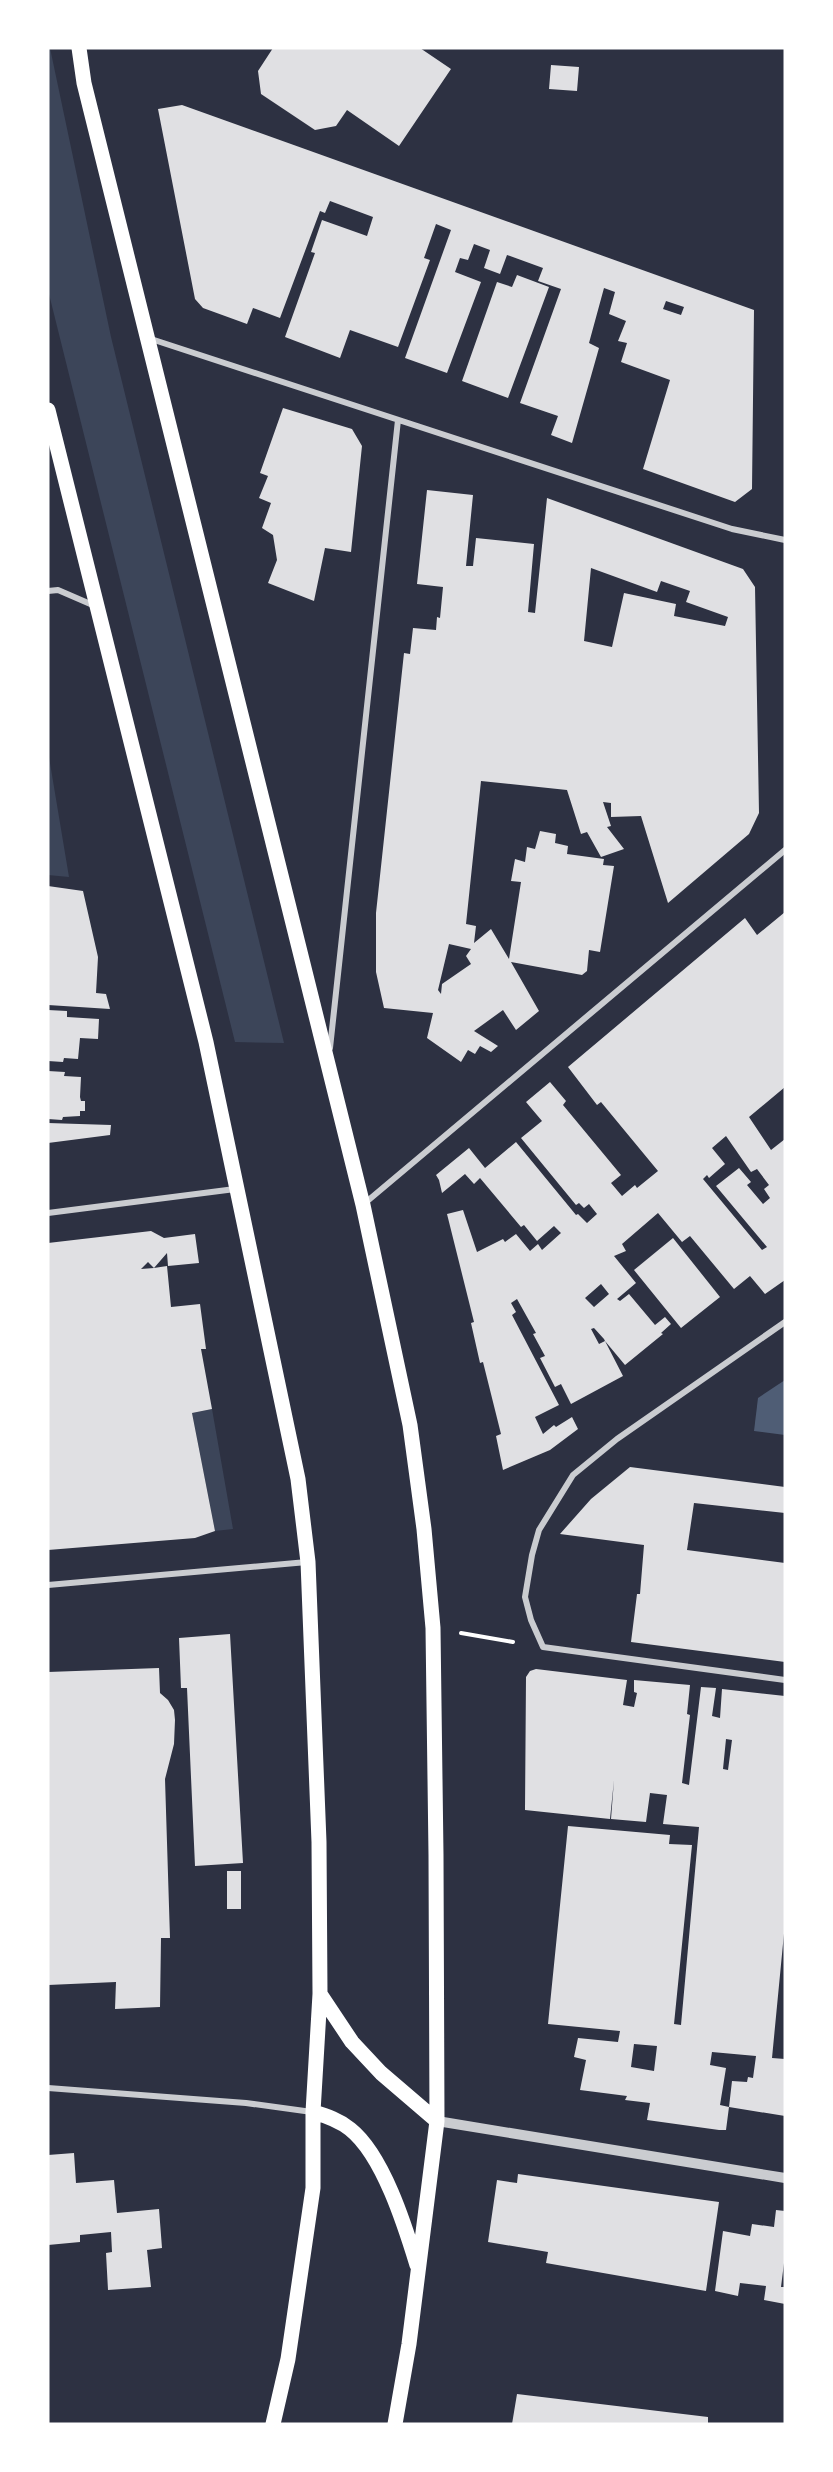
<svg xmlns="http://www.w3.org/2000/svg" width="833" height="2472" font-family="'Asap Condensed',sans-serif">
<rect width="100%" height="100%" fill="#2d3142"/>
<path fill="#3c4559" d="M 48,48 L 50,48 L 111,337 L 284,1043 L 235,1042 L 48,290 Z
M 48,751 L 69,877 L 48,875 Z
M 212,1409 L 233,1529 L 215,1531 L 192,1413 Z"/>
<path fill="#4f5d75" d="M 785,1380 L 785,1435 L 754,1431 L 758,1398 Z"/>
<path fill="#e0e0e3" fill-rule="evenodd" d="M 273,48 L 420,48 L 451,69 L 399,146 L 347,110 L 336,126 L 315,130 L 261,94 L 258,71 Z
M 551,65 L 579,67 L 577,91 L 549,89 Z
M 182,105 L 754,310 L 752,489 L 735,502 L 643,469 L 670,380 L 621,362 L 627,343 L 618,341 L 626,321 L 609,314 L 615,292 L 604,288 L 589,343 L 599,348 L 572,443 L 551,435 L 558,416 L 520,403 L 561,289 L 538,281 L 543,268 L 507,255 L 500,274 L 484,268 L 490,250 L 474,244 L 468,260 L 460,258 L 455,272 L 481,282 L 447,373 L 405,358 L 451,230 L 436,224 L 424,258 L 430,260 L 398,347 L 350,330 L 340,358 L 285,337 L 315,253 L 311,252 L 322,220 L 367,236 L 373,217 L 330,201 L 325,213 L 320,211 L 280,318 L 253,308 L 247,324 L 203,308 L 195,299 L 158,109 ZM 666,301 L 684,307 L 681,315 L 663,309 Z
M 517,275 L 549,287 L 508,398 L 462,381 L 497,282 L 512,287 Z
M 283,408 L 352,429 L 362,446 L 351,552 L 325,548 L 314,601 L 268,583 L 277,560 L 273,535 L 262,528 L 271,503 L 259,498 L 268,476 L 260,473 Z
M 427,490 L 473,495 L 466,566 L 473,566 L 476,538 L 534,544 L 528,612 L 535,613 L 547,498 L 743,569 L 755,587 L 759,813 L 749,834 L 668,903 L 641,816 L 611,817 L 611,803 L 603,802 L 611,826 L 607,827 L 624,849 L 601,857 L 587,832 L 581,834 L 567,790 L 481,781 L 466,924 L 476,926 L 474,943 L 491,929 L 509,959 L 521,882 L 511,881 L 515,859 L 525,862 L 527,847 L 535,849 L 540,831 L 556,834 L 555,843 L 568,846 L 567,854 L 604,859 L 603,865 L 614,866 L 600,952 L 589,950 L 587,971 L 582,975 L 511,962 L 539,1011 L 516,1030 L 503,1010 L 474,1031 L 498,1046 L 491,1052 L 480,1046 L 475,1054 L 468,1050 L 461,1062 L 427,1038 L 433,1013 L 384,1008 L 376,972 L 376,913 L 404,653 L 410,654 L 413,628 L 436,630 L 437,617 L 440,618 L 443,587 L 417,584 ZM 591,568 L 657,592 L 661,581 L 690,591 L 686,602 L 728,617 L 725,626 L 674,616 L 676,604 L 624,593 L 612,647 L 584,641 ZM 449,944 L 471,949 L 466,956 L 471,964 L 442,984 L 441,994 L 438,990 Z
M 48,886 L 83,891 L 98,957 L 96,993 L 106,994 L 110,1009 L 48,1005 Z
M 785,912 L 785,1087 L 749,1117 L 771,1150 L 785,1139 L 785,1280 L 765,1294 L 750,1276 L 734,1289 L 690,1236 L 682,1242 L 658,1213 L 622,1244 L 626,1251 L 614,1256 L 636,1283 L 617,1299 L 620,1301 L 629,1294 L 655,1325 L 665,1317 L 671,1324 L 661,1333 L 663,1334 L 625,1365 L 605,1341 L 623,1376 L 571,1404 L 561,1384 L 555,1387 L 540,1358 L 545,1356 L 533,1334 L 536,1333 L 517,1299 L 511,1303 L 516,1312 L 512,1315 L 559,1405 L 535,1417 L 543,1434 L 554,1425 L 556,1427 L 572,1417 L 578,1429 L 550,1450 L 503,1470 L 496,1436 L 501,1434 L 483,1362 L 480,1363 L 471,1323 L 474,1322 L 447,1214 L 463,1210 L 477,1252 L 503,1239 L 505,1242 L 516,1234 L 530,1251 L 538,1244 L 542,1250 L 561,1233 L 554,1226 L 537,1241 L 524,1225 L 521,1227 L 480,1178 L 474,1184 L 465,1174 L 442,1193 L 439,1180 L 436,1175 L 469,1148 L 485,1168 L 516,1142 L 576,1215 L 578,1214 L 587,1223 L 597,1214 L 589,1204 L 584,1208 L 579,1203 L 576,1205 L 521,1138 L 542,1121 L 526,1102 L 550,1082 L 566,1101 L 563,1105 L 621,1175 L 611,1183 L 622,1196 L 635,1185 L 637,1188 L 658,1171 L 601,1102 L 597,1105 L 568,1067 L 745,918 L 757,935 ZM 726,1136 L 751,1172 L 757,1169 L 769,1185 L 764,1189 L 770,1198 L 763,1204 L 747,1185 L 751,1182 L 739,1168 L 716,1186 L 767,1247 L 762,1250 L 703,1179 L 707,1175 L 709,1178 L 725,1164 L 712,1148 ZM 601,1284 L 609,1294 L 594,1307 L 585,1298 ZM 594,1328 L 604,1339 L 605,1341 L 599,1344 L 591,1329 Z
M 48,1010 L 67,1011 L 67,1017 L 99,1019 L 98,1039 L 80,1038 L 78,1059 L 64,1058 L 63,1062 L 48,1061 Z
M 48,1071 L 65,1072 L 64,1076 L 81,1077 L 80,1097 L 81,1101 L 85,1101 L 85,1111 L 80,1111 L 80,1116 L 63,1117 L 62,1120 L 48,1119 Z
M 48,1123 L 111,1125 L 110,1135 L 48,1143 Z
M 151,1231 L 164,1238 L 195,1234 L 199,1263 L 168,1266 L 167,1253 L 154,1268 L 167,1266 L 171,1307 L 200,1304 L 206,1349 L 201,1349 L 212,1409 L 192,1413 L 215,1531 L 195,1538 L 48,1550 L 48,1243 ZM 148,1262 L 154,1268 L 141,1269 Z
M 673,1238 L 720,1297 L 681,1328 L 634,1270 Z
M 630,1467 L 785,1487 L 785,1513 L 694,1503 L 687,1550 L 785,1563 L 785,1662 L 631,1642 L 637,1594 L 640,1594 L 644,1545 L 560,1534 L 591,1499 Z
M 230,1634 L 243,1863 L 195,1866 L 187,1688 L 181,1688 L 179,1638 Z
M 159,1668 L 160,1693 L 168,1700 L 174,1710 L 175,1720 L 174,1744 L 165,1779 L 170,1938 L 161,1938 L 160,2007 L 115,2009 L 116,1982 L 48,1985 L 48,1672 Z
M 536,1669 L 627,1680 L 623,1705 L 634,1707 L 637,1693 L 634,1692 L 634,1680 L 690,1685 L 687,1714 L 690,1715 L 682,1783 L 689,1785 L 701,1687 L 716,1688 L 712,1716 L 720,1718 L 722,1689 L 785,1696 L 785,1923 L 772,2058 L 785,2059 L 785,2116 L 729,2107 L 726,2130 L 719,2130 L 647,2120 L 650,2103 L 625,2100 L 627,2096 L 580,2090 L 586,2060 L 574,2057 L 578,2038 L 618,2042 L 620,2031 L 548,2024 L 568,1826 L 670,1835 L 669,1844 L 692,1845 L 674,2024 L 681,2025 L 699,1827 L 663,1824 L 667,1795 L 650,1793 L 646,1822 L 611,1819 L 614,1780 L 610,1819 L 525,1810 L 526,1677 L 530,1671 ZM 726,1739 L 732,1740 L 728,1770 L 723,1769 ZM 634,2044 L 657,2046 L 654,2071 L 631,2067 ZM 712,2052 L 756,2056 L 753,2078 L 748,2077 L 747,2082 L 732,2081 L 729,2107 L 720,2105 L 726,2068 L 710,2065 Z
M 227,1871 L 241,1871 L 241,1909 L 227,1909 Z
M 74,2153 L 76,2183 L 114,2180 L 117,2213 L 159,2209 L 162,2248 L 147,2250 L 151,2287 L 108,2290 L 106,2253 L 112,2252 L 111,2232 L 80,2235 L 80,2242 L 48,2245 L 48,2155 Z
M 518,2174 L 719,2202 L 706,2291 L 546,2263 L 548,2252 L 488,2242 L 497,2180 L 517,2183 Z
M 776,2210 L 785,2211 L 785,2255 L 781,2287 L 785,2287 L 785,2304 L 764,2300 L 766,2286 L 740,2283 L 738,2296 L 715,2291 L 723,2231 L 750,2236 L 752,2224 L 774,2227 Z
M 517,2394 L 708,2417 L 708,2424 L 512,2424 Z"/>
<g fill="none" stroke-linecap="round" stroke-linejoin="round">
<path stroke="#fff" stroke-width="4" d="M 461,1633 L 513,1642"/>
<path stroke="#caccd0" stroke-width="6" d="M 148,338 L 732,529 L 785,540
M 48,591 L 58,590 L 95,606
M 330,1048 L 398,420
M 365,1203 L 785,850
M 48,1213 L 235,1189
M 785,1322 L 617,1439 L 573,1475 L 539,1530 L 532,1555 L 525,1597 L 531,1620 L 543,1647 L 785,1680
M 48,1585 L 307,1562
M 48,2088 L 246,2103 L 312,2112"/>
<path stroke="#caccd0" stroke-width="10" d="M 437,2121 L 785,2178"/>
<path stroke="#fff" stroke-width="15" d="M 79,48 L 84,83 L 363,1205 L 410,1425 L 424,1529 L 433,1628 L 436,1855 L 437,2121 L 409,2344 L 395,2424
M 48,410 L 206,1042 L 298,1479 L 308,1562 L 319,1842 L 320,1994 L 313,2112 L 313,2188 L 288,2359 L 273,2424
M 320,1994 L 352,2042 L 381,2073 L 437,2121
M 313,2112 C 327,2116 339,2120 350,2129 C 383,2155 405,2226 417,2265"/>
</g>
<rect width="833" height="2472" fill="none" stroke="#ffffff" stroke-width="99"/>
</svg>
